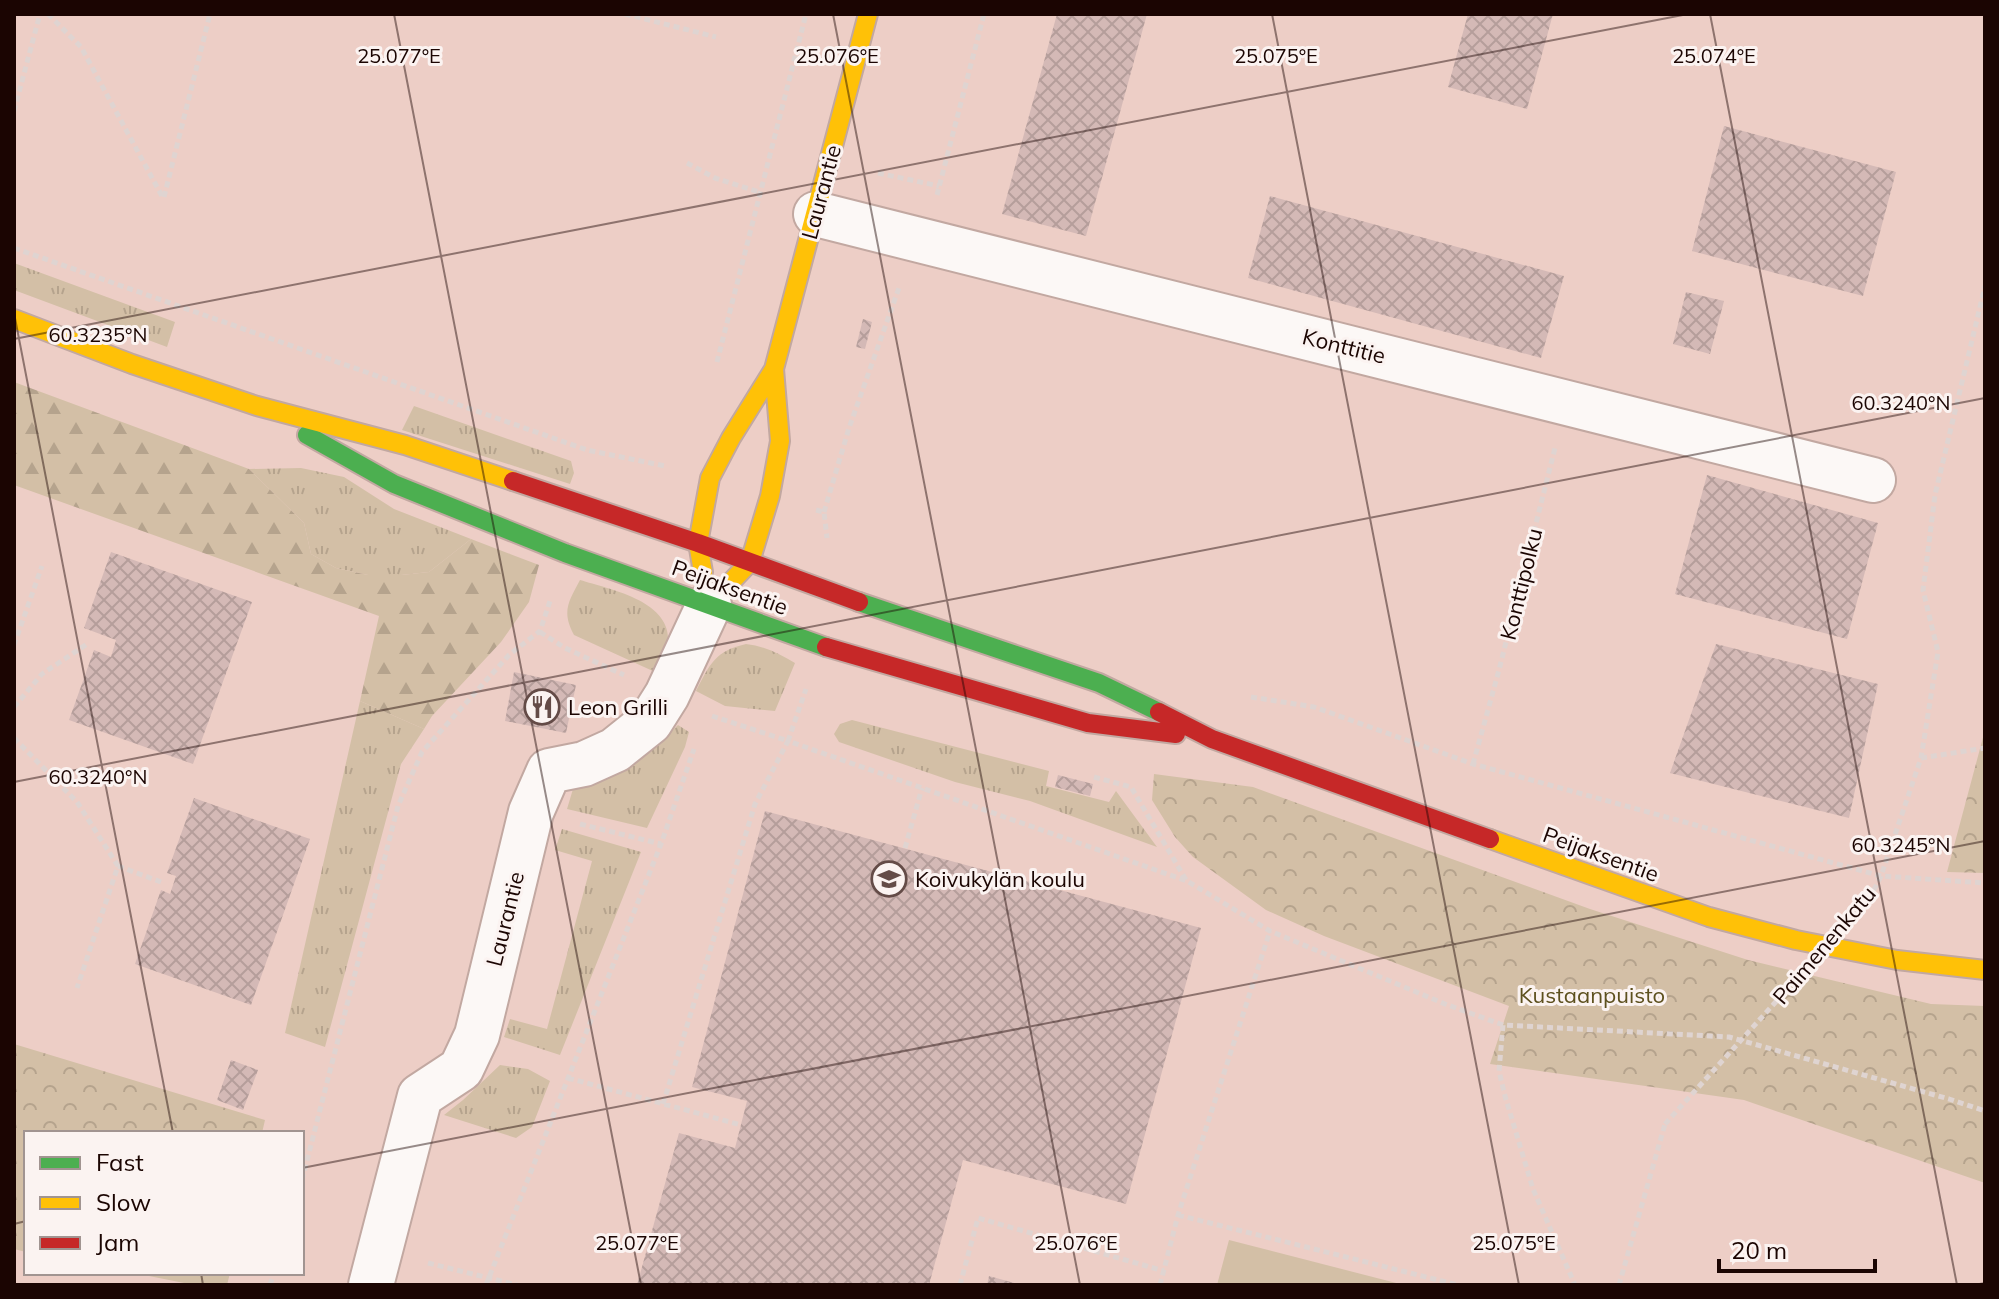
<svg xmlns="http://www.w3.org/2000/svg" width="1999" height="1299" font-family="Mulish,sans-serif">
<defs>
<pattern id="grass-tufts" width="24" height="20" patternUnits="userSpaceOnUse" patternTransform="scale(2)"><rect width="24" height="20" fill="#d3bfa6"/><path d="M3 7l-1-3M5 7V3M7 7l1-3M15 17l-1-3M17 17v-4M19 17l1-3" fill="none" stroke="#b5a38d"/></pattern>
<pattern id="forest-firs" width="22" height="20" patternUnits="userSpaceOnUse" patternTransform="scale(2)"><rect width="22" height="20" fill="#d3bfa6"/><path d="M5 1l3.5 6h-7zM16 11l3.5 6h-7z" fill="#b5a38d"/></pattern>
<pattern id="park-crowns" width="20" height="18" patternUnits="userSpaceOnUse" patternTransform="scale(2)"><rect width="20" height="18" fill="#d3bfa6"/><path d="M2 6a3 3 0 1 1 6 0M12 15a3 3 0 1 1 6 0" fill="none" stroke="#b5a38d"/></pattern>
<pattern id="building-cross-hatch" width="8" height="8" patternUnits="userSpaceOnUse" patternTransform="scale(2)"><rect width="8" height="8" fill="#d4b9b6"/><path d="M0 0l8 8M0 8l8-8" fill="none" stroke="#b59e9b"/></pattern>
</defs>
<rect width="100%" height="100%" fill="#edcec6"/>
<path fill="url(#grass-tufts)" d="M 14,263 L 175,322 L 167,347 L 14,290 Z
M 414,406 L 571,461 L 574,473 L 570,484 L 402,430 Z
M 301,468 L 344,477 L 394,509 L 471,539 L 429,572 L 401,575 L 368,575 L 336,568 L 311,554 L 304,523 L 249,469 Z
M 580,580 C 612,590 678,602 667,649 C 665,657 658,665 655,672 L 574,635 C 561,611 569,601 580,580 Z
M 746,644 C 765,646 779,654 795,663 L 775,711 L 725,706 L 696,691 C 710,664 715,651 746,644 Z
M 360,701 L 424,729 L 401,764 L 325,1047 L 285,1033 Z
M 852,720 L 1049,771 L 1046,786 L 1109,802 L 1116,791 L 1157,847 L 1030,801 L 955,782 L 839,742 L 834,734 L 840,724 Z
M 678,725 L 689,732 L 685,747 L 647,828 L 567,809 L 573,789 L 625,771 L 655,747 Z
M 562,829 L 641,852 L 560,1055 L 504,1037 L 510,1019 L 547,1029 L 592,861 L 555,850 Z
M 500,1065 L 528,1069 L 550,1081 L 532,1127 L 516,1138 L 444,1115 L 463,1100 Z"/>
<path fill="url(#forest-firs)" d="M 14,382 L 249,469 L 304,523 L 311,554 L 336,568 L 368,575 L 401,575 L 429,572 L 471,539 L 539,565 L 529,602 L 501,642 L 432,716 L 424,729 L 360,701 L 379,616 L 14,485 Z"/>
<path fill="url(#park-crowns)" d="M 1985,730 L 1985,873 L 1947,872 Z
M 1154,774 L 1253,787 L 1590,909 L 1748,960 L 1931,1004 L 1985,1006 L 1985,1183 L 1744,1100 L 1490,1064 L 1509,1006 L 1324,936 L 1266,910 L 1193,857 L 1175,837 L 1152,800 Z
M 14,1044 L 265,1120 L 262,1133 L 26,1133 L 26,1252 L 14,1249 Z
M 134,1273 L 230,1273 L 227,1285 L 194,1285 Z"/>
<path fill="#d3bfa6" d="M 1229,1240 L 1404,1285 L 1217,1285 Z"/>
<path fill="url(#building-cross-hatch)" d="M 1057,14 L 1147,14 L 1086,236 L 1002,214 Z
M 1468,14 L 1553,14 L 1527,109 L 1448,87 Z
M 1724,126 L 1896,172 L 1863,296 L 1692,251 Z
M 1270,196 L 1564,276 L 1541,358 L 1248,278 Z
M 1686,292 L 1724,301 L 1710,354 L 1673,344 Z
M 863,319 L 872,322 L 865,349 L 856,347 Z
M 1707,475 L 1878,523 L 1847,639 L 1675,594 Z
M 111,552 L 252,602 L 193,764 L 69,720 L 94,650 L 111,657 L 116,640 L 84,628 Z
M 1716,644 L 1878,684 L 1849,818 L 1670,773 Z
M 514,672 L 576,685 L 566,733 L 505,721 Z
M 1058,775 L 1093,784 L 1090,796 L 1055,787 Z
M 194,798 L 310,839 L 251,1005 L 135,964 L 161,890 L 170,894 L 176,876 L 167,873 Z
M 765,811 L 1201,928 L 1126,1204 L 963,1160 L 929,1285 L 637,1285 L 679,1133 L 735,1148 L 747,1101 L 692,1087 Z
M 231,1060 L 258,1070 L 243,1110 L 217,1100 Z
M 989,1276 L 1018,1284 L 1017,1285 L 987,1285 Z"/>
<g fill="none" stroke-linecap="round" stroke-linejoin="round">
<defs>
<path id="street" d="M 816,214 L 1873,480
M 371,1285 L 420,1096 L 461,1069 L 477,1035 L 531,812 L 549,771 L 584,764 L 615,750 L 650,722 L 667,695 L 709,605"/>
<path id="fast" d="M 307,435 L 394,484 L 565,553 L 826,647
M 859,602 L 1099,683 L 1159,712"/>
<path id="slow" d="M 14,319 L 132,364 L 257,406 L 405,445 L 513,481
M 703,572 L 698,543 L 710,478 L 731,438 L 774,369 L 868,14
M 730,583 L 750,562 L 770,496 L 780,441 L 774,369
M 1490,839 L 1709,917 L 1796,940 L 1897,960 L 1985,970"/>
<path id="jam" d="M 513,481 L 698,543 L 859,602
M 826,647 L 1088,723 L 1176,734
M 1159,712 L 1212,739 L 1490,839"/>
</defs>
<use href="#street" stroke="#c2a8a1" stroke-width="48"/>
<use href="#fast" stroke="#c2a8a1" stroke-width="22"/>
<use href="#slow" stroke="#c2a8a1" stroke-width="22"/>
<use href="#jam" stroke="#c2a8a1" stroke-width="22"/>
<path stroke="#dfd4d1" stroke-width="5" stroke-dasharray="6 4" stroke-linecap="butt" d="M 48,14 L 81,47 L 163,198
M 625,14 L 716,37
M 14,111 L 40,14
M 687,163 L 715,178 L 759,192
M 878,173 L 939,186
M 937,195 L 984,14
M 164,197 L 210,14
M 14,248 L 587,450 L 665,466
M 717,362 L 806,14
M 816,510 L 824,512 L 827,538
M 824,512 L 849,428 L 900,285
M 540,632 L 565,648 L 624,675
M 14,645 L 42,566
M 1251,697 L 1314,707 L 1473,764 L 1881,876 L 1985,883
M 14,707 L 42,674 L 87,644
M 712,716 L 788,741 L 806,689
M 14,738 L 77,802 L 118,866 L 77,988
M 1921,758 L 1985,748
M 1473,764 L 1499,670 L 1555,448
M 1094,777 L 1131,787 L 1186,880
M 580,824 L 661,844
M 905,848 L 922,788
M 118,866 L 161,882
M 1869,899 L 1881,876 L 1921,758 L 1938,652 L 1923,590 L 1935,495 L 1985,286
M 1503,1025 L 1499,1071 L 1505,1096 L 1533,1189 L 1575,1285
M 568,1078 L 741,1125
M 663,1104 L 755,804 L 788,741 L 1187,881 L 1270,931 L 1445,1004 L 1503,1025 L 1729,1037 L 1949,1099 L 1985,1111
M 302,1180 L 398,806 L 422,752 L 509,655 L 540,631 L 551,598
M 1178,1215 L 1458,1285
M 428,1263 L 517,1285
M 270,1285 L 274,1273
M 486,1285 L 661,844 L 694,749
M 960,1285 L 978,1218 L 1164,1271
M 1160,1285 L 1178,1215 L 1270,931
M 1619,1285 L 1665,1124"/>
<use href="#street" stroke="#fcf8f6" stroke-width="44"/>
<use href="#fast" stroke="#4caf50" stroke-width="18"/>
<use href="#slow" stroke="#ffc107" stroke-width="18"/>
<use href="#jam" stroke="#c62828" stroke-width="18"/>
<path stroke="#dfd4d1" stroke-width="5" stroke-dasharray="6 4" stroke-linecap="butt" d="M 1665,1124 L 1869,899"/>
</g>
<path fill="none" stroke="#1b0502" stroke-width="2" stroke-opacity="0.45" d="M 394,14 L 641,1285M 833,14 L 1080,1285M 1272,14 L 1519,1285M 1710,14 L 1957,1285M 14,313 L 173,1133M 14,339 L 1688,14M 14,782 L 1985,398M 302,1168 L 1985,841M 14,1224 L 26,1221M 201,1273 L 203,1285M 1974,1285 L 1985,1283"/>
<defs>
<symbol id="restaurant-ring" viewBox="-11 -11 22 22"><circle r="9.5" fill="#fbf3f1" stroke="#644b47" stroke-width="1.5"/><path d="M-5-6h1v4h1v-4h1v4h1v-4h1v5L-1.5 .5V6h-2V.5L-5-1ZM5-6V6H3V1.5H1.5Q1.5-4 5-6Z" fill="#644b47"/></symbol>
<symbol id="school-ring" viewBox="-11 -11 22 22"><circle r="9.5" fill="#fbf3f1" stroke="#644b47" stroke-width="1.5"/><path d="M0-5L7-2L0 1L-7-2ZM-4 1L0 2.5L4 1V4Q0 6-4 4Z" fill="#644b47"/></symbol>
</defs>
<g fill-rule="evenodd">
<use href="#restaurant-ring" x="522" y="687" width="40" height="40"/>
<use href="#school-ring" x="869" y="859" width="40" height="40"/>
</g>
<g text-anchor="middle" stroke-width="6" stroke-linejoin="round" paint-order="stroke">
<g font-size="22" fill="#1b0502" stroke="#fbf3f1">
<text transform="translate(821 192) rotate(-75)" y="8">Laurantie</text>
<text transform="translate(1344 346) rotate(14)" y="8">Konttitie</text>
<text transform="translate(1521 584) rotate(-76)" y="8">Konttipolku</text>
<text transform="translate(730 587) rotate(20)" y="8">Peijaksentie</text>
<text transform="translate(1601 854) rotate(20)" y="8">Peijaksentie</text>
<text transform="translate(505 919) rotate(-76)" y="8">Laurantie</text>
<text transform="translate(1824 945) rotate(-50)" y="8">Paimenenkatu</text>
</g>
<g font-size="22" fill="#1b0502" stroke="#fbf3f1" text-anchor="start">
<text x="568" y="715">Leon Grilli</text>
<text x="915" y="887">Koivukylän koulu</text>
</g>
<g font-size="22" fill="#5d501e" stroke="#fbf3f1">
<text x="1592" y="1003">Kustaanpuisto</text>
</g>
</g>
<g font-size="20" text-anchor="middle" fill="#1b0502" stroke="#fbf3f1" stroke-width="6" stroke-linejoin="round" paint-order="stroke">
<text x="399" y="63">25.077°E</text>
<text x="837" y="63">25.076°E</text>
<text x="1276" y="63">25.075°E</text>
<text x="1714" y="63">25.074°E</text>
<text x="98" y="342">60.3235°N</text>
<text x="1901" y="410">60.3240°N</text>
<text x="98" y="784">60.3240°N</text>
<text x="1901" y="852">60.3245°N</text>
<text x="637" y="1250">25.077°E</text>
<text x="1076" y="1250">25.076°E</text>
<text x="1514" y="1250">25.075°E</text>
</g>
<rect width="1999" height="1299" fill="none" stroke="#1b0502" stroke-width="32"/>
<rect x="24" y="1131" width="280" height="144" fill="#fbf3f1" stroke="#a19491" stroke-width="2"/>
<rect x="40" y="1157" width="40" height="12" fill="#4caf50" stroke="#a19491" stroke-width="2"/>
<text x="96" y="1171" font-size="24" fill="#1b0502">Fast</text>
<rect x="40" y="1197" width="40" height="12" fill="#ffc107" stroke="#a19491" stroke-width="2"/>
<text x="96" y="1211" font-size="24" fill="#1b0502">Slow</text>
<rect x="40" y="1237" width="40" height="12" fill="#c62828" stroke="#a19491" stroke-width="2"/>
<text x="96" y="1251" font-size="24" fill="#1b0502">Jam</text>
<path d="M1719 1259v12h156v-12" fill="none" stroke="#1b0502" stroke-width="4"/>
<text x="1731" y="1259" font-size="24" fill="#1b0502" stroke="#fbf3f1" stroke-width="6" paint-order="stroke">20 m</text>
</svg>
